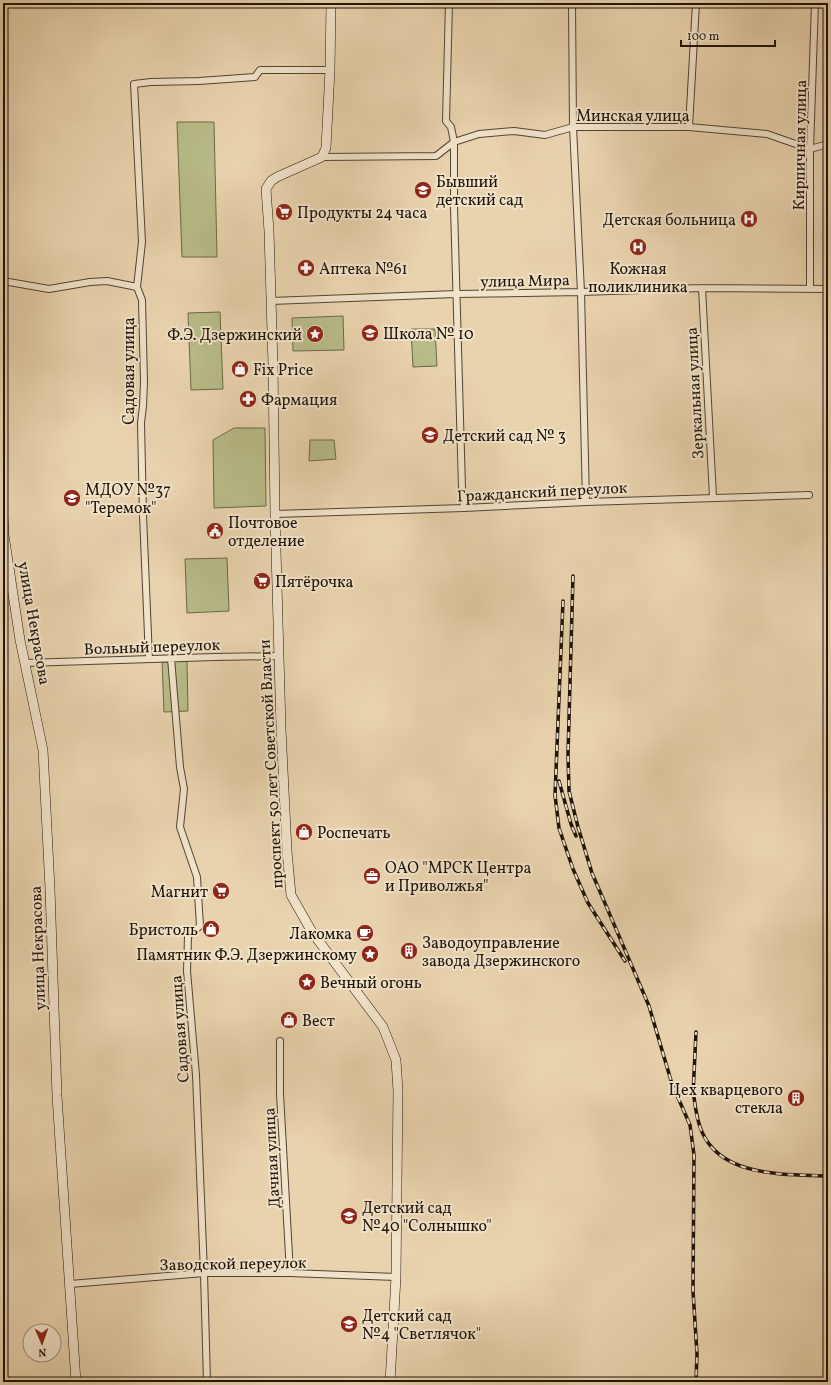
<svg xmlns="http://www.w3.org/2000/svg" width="831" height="1385" font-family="Vollkorn,serif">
<rect width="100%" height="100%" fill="#e9d3ae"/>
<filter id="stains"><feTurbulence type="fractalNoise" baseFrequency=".005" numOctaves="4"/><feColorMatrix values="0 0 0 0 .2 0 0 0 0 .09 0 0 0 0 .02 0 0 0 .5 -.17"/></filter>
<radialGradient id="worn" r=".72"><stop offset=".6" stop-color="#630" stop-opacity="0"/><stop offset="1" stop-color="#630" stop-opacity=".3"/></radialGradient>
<path fill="#b8bc89" stroke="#6b6848" d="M 177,122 L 214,122 L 217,257 L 182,257 Z
M 220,312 L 223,389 L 191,390 L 188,313 Z
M 343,316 L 344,350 L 293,351 L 292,318 Z
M 411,329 L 435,329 L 437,366 L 413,367 Z
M 234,428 L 265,428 L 266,506 L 214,508 L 213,440 Z
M 310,440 L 334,440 L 336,459 L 309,461 Z
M 227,558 L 229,611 L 187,613 L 185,559 Z
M 162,661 L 187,661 L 188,711 L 164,712 Z"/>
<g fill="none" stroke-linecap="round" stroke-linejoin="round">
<defs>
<path id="street" d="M 449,3 L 446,121 L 451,127 L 454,142 L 454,207 L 462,488 L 464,508
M 572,3 L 573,127 L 581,292 L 586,502
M 689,127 L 696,3
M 322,157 L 436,156 L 454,142 L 479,134 L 514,131 L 545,135 L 573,127 L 689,127 L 767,134 L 810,149 L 828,144
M 3,281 L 49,289 L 90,282 L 107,281 L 137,287
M 702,288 L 713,497
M 810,288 L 810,149 L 815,3
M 271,301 L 456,294 L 581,292 L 702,288 L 828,289
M 275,514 L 464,508 L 586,502 L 809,495
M 171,658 L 180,767 L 184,789 L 180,827 L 197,877 L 200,926 L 188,936 L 187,971 L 196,1075 L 204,1273 L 207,1382
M 149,659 L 143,515 L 141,423 L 143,406 L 144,382 L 142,300 L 137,287 L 142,242 L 134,84 L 151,82 L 199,81 L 255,77 L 260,70 L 330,70
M 25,663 L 215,657 L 280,656
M 280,1041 L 280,1094 L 290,1273
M 70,1284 L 204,1273 L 290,1273 L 396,1277"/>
<path id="secondary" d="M 331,3 L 330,70 L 326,148 L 322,157 L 277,177 L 271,181 L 266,189 L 269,231 L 273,365 L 275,514 L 281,729 L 287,851 L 291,895 L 312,932 L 383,1027 L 396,1060 L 398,1091 L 396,1277 L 390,1382
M 3,516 L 4,535 L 20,640 L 43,750 L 50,889 L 57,1096 L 76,1382"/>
</defs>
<use href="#street" stroke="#514432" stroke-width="8"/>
<use href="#secondary" stroke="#1e1408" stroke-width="10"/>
<use href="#street" stroke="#f1e2ca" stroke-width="6"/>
<use href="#secondary" stroke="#f1e2ca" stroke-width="9"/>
<defs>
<path id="rail" d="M 573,576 L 568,754 L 569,791 L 578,827 L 592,873 L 649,1006 L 672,1084 L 690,1125 L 694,1155 L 693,1291 L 697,1354 L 696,1382
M 563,601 L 555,795 L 559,828 L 573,869 L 588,903 L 625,961
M 559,781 L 571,824 L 576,836
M 693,1090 C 695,1104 696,1119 702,1132 C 722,1178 786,1174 828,1176
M 693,1095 L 696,1032"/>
</defs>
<use href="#rail" stroke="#1e1408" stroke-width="3.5"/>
<use href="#rail" stroke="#f1e2ca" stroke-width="2" stroke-dasharray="6" stroke-linecap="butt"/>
</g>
<defs>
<symbol id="school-disc" viewBox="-11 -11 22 22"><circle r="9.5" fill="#8f2418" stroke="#f1e2ca"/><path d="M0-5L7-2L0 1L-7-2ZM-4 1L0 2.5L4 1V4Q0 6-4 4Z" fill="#fff"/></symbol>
<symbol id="supermarket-disc" viewBox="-11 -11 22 22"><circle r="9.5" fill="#8f2418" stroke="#f1e2ca"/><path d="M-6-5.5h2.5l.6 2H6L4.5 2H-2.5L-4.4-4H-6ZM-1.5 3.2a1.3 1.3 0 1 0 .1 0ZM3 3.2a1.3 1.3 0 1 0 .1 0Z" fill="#fff"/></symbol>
<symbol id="hospital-disc" viewBox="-11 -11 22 22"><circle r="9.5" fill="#8f2418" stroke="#f1e2ca"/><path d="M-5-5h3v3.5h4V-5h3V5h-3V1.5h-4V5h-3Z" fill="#fff"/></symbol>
<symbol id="pharmacy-disc" viewBox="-11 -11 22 22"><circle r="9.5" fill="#8f2418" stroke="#f1e2ca"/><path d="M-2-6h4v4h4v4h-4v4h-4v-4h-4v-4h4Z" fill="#fff"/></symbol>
<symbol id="sight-disc" viewBox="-11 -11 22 22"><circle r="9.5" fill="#8f2418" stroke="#f1e2ca"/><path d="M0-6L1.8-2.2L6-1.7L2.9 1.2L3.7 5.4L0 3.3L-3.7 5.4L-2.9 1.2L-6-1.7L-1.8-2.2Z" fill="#fff"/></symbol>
<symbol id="shop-disc" viewBox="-11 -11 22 22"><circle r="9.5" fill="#8f2418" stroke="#f1e2ca"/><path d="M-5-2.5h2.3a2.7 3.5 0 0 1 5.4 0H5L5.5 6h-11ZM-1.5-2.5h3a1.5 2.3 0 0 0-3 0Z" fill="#fff"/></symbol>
<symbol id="civic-disc" viewBox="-11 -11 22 22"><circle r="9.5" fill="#8f2418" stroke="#f1e2ca"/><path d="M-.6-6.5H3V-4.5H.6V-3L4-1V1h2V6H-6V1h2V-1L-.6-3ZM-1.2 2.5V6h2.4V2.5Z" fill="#fff"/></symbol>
<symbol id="office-disc" viewBox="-11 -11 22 22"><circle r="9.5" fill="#8f2418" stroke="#f1e2ca"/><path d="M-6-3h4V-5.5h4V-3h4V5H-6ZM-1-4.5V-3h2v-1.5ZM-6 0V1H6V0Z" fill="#fff"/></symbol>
<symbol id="cafe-disc" viewBox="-11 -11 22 22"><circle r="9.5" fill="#8f2418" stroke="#f1e2ca"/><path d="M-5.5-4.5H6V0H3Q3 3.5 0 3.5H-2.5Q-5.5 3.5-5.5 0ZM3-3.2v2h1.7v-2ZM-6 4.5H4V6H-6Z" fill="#fff"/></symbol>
<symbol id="building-disc" viewBox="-11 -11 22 22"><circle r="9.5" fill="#8f2418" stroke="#f1e2ca"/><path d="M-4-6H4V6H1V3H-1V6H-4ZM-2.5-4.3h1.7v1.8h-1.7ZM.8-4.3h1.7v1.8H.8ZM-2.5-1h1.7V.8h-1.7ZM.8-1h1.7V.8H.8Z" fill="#fff"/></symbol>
</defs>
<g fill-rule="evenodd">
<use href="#school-disc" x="413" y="180" width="20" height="20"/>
<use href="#supermarket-disc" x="274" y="202" width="20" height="20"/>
<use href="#hospital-disc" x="739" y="209" width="20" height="20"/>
<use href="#hospital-disc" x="628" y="237" width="20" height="20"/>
<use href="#pharmacy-disc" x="296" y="258" width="20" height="20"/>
<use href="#school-disc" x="360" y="323" width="20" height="20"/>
<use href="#sight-disc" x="305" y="324" width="20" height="20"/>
<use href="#shop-disc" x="230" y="359" width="20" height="20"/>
<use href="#pharmacy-disc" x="238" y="389" width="20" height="20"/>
<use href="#school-disc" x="420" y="425" width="20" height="20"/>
<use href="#school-disc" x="62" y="488" width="20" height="20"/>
<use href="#civic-disc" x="205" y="521" width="20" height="20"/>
<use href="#supermarket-disc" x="252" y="571" width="20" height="20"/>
<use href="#shop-disc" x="294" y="822" width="20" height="20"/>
<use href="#office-disc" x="362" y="866" width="20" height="20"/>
<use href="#supermarket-disc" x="211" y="881" width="20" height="20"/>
<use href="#shop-disc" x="201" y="919" width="20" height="20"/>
<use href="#cafe-disc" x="355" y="923" width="20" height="20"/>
<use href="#building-disc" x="399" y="941" width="20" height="20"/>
<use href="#sight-disc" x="360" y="944" width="20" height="20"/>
<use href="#sight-disc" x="297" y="972" width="20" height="20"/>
<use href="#shop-disc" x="279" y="1010" width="20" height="20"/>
<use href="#building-disc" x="786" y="1088" width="20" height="20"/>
<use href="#school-disc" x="339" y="1206" width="20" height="20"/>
<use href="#school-disc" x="339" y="1314" width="20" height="20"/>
</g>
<g text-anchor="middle" stroke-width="4" stroke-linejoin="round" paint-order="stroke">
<g font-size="16" fill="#1e1408" stroke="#f1e2ca">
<text x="633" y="121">Минская улица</text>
<text transform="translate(799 145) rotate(-89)" y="6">Кирпичная улица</text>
<text transform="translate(525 280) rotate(-1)" y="6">улица Мира</text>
<text transform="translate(128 371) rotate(-90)" y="6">Садовая улица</text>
<text transform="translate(694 393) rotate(-93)" y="6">Зеркальная улица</text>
<text transform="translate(542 491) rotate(-3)" y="6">Гражданский переулок</text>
<text transform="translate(35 623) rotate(80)" y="6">улица Некрасова</text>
<text transform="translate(152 646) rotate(-2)" y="6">Вольный переулок</text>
<text transform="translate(270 764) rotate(-93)" y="6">проспект 50 лет Советской Власти</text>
<text transform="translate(37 948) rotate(-92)" y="6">улица Некрасова</text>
<text transform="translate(179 1029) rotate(-94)" y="6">Садовая улица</text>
<text transform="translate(271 1158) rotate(-93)" y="6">Дачная улица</text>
<text transform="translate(233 1263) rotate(-1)" y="6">Заводской переулок</text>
</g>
<g font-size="16" fill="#1e1408" stroke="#f1e2ca" text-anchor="start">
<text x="436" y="187">Бывший<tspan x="436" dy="18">детский сад</tspan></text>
<text x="297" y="218">Продукты 24 часа</text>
<text x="736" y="225" text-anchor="end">Детская больница</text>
<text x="319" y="274">Аптека №61</text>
<text x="638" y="274" text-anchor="middle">Кожная<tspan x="638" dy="18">поликлиника</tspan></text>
<text x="383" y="339">Школа № 10</text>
<text x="302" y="340" text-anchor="end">Ф.Э. Дзержинский</text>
<text x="253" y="375">Fix Price</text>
<text x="261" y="405">Фармация</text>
<text x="443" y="441">Детский сад № 3</text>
<text x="85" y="495">МДОУ №37<tspan x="85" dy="18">"Теремок"</tspan></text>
<text x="228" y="528">Почтовое<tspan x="228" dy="18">отделение</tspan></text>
<text x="275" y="587">Пятёрочка</text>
<text x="317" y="838">Роспечать</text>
<text x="385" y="873">ОАО "МРСК Центра<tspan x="385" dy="18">и Приволжья"</tspan></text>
<text x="208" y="897" text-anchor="end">Магнит</text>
<text x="198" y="935" text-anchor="end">Бристоль</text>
<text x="352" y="939" text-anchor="end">Лакомка</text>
<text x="422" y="948">Заводоуправление<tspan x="422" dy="18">завода Дзержинского</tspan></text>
<text x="357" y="960" text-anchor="end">Памятник Ф.Э. Дзержинскому</text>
<text x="320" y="988">Вечный огонь</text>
<text x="302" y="1026">Вест</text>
<text x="783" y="1095" text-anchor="end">Цех кварцевого<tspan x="783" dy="18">стекла</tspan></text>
<text x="362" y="1213">Детский сад<tspan x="362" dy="18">№40 "Солнышко"</tspan></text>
<text x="362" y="1321">Детский сад<tspan x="362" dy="18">№4 "Светлячок"</tspan></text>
</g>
</g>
<rect width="831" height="1385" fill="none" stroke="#e9d3ae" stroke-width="16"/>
<rect x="4" y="4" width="823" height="1377" fill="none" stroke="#1e1408" stroke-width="2"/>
<rect x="8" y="8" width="815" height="1369" fill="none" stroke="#1e1408"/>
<g transform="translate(42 1343) rotate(178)"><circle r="19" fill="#f1e2ca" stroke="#9d907c"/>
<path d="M0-3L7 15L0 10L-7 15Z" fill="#8f2418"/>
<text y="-6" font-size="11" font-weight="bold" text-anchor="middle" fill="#1e1408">N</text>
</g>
<path d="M681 40v6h94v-6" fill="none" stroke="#1e1408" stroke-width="2"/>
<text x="687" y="40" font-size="12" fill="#1e1408" stroke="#f1e2ca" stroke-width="3" paint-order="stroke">100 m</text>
<rect width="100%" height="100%" filter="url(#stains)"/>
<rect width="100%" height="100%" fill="url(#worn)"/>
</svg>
